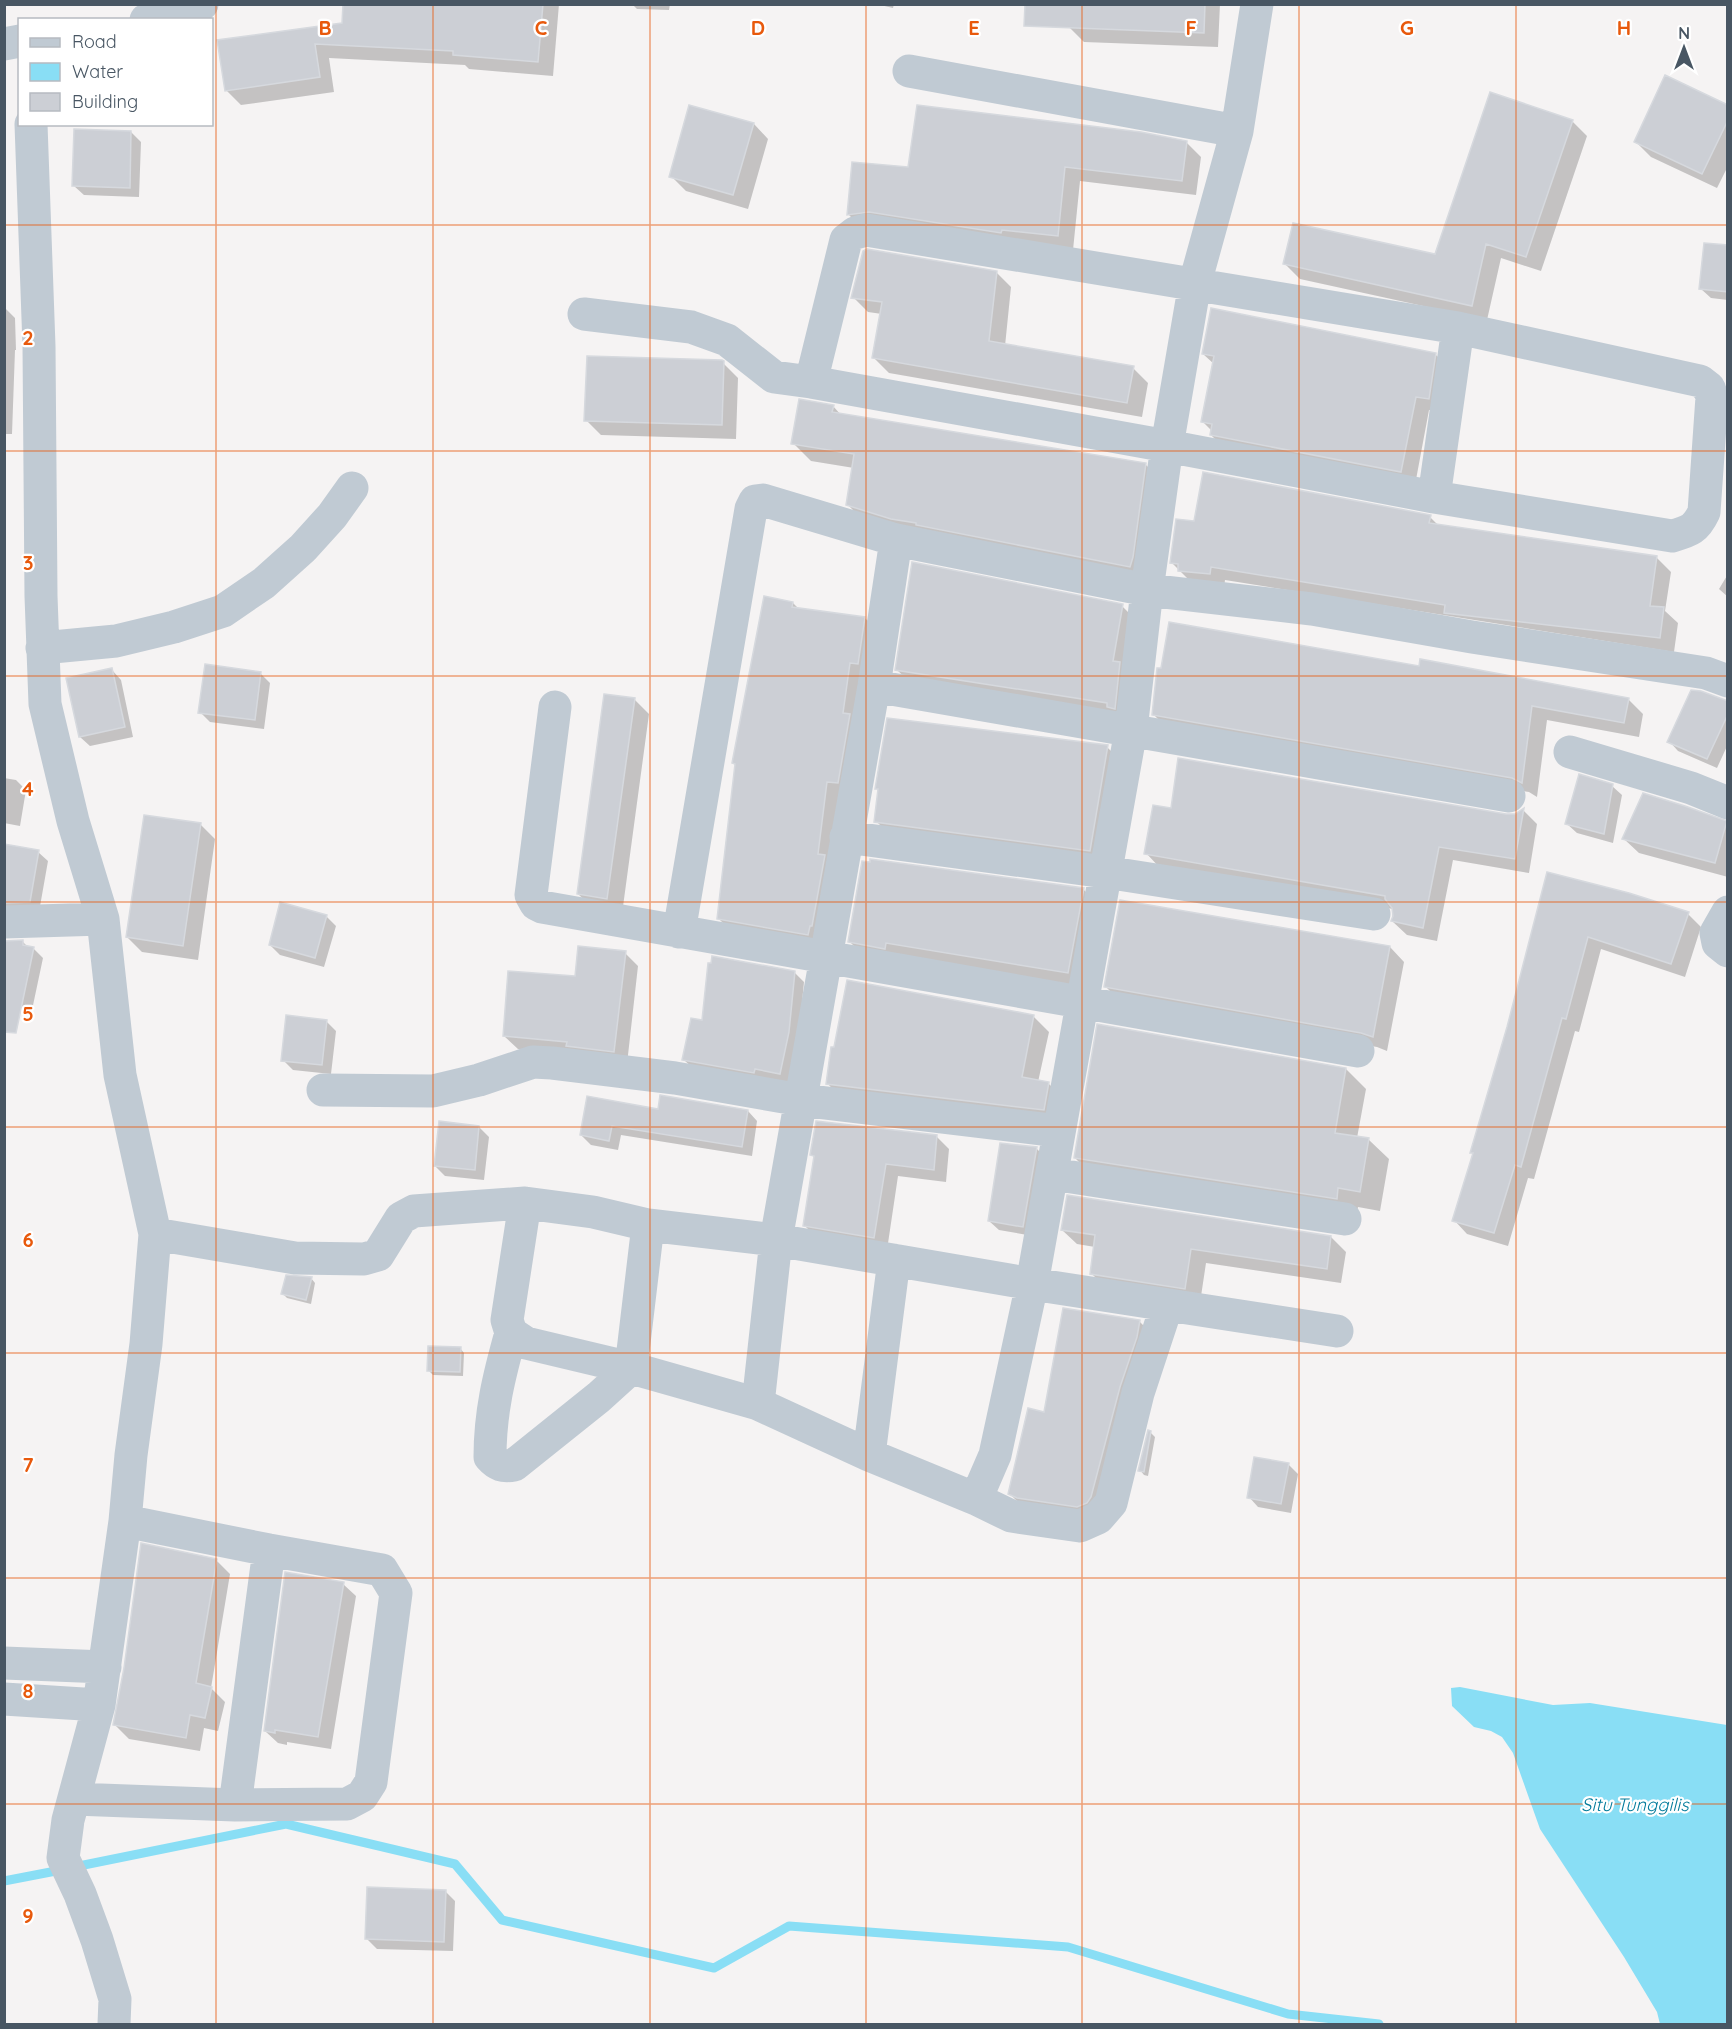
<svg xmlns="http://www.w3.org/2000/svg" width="1732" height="2029" font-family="Quicksand,sans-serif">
<rect width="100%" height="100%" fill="#f5f3f3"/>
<path fill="#89def5" d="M 1460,1687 L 1553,1705 L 1590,1703 L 1727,1725 L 1727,2024 L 1660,2024 L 1657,2012 L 1624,1957 L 1540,1829 L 1513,1753 L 1502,1737 L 1491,1731 L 1474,1727 L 1452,1706 L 1451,1688 Z"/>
<path fill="#0003" d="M 345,4 L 559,4 L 553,76 L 469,69 L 465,65 L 329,58 L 334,92 L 241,105 L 226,90 L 344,24 Z
M 632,4 L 670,4 L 669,10 L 637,9 Z
M 876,4 L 894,4 L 893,8 Z
M 1070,4 L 1220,4 L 1218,47 L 1084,42 L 1069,27 Z
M 1728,106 L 1728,166 L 1717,188 L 1651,157 L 1636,142 Z
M 1572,121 L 1587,136 L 1541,271 L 1501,258 L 1487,320 L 1300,279 L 1285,264 L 1436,256 Z
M 754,124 L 768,139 L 748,209 L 686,191 L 671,176 Z
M 131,132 L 141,142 L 139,197 L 84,195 L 74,186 Z
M 1186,142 L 1201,157 L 1196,195 L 1080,181 L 1073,250 L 863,229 L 848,214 L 910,169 Z
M 1728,247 L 1728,300 L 1711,298 L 1701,289 Z
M 996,272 L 1011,287 L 1005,346 L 1133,368 L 1148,383 L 1142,417 L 889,373 L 874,358 L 882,314 L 868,312 L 853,297 Z
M 5,308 L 15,318 L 16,350 L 15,350 L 12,434 L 4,434 Z
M 1203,354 L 1435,354 L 1449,368 L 1443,412 L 1429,410 L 1415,485 L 1225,449 L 1211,435 L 1212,431 L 1202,421 L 1214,364 Z
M 721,361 L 738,378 L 736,439 L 601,435 L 586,420 Z
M 833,406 L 841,415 L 1145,464 L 1163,482 L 1147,584 L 865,522 L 848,505 L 854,468 L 811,461 L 793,443 Z
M 1430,517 L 1439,526 L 1656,557 L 1671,572 L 1665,611 L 1678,623 L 1674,652 L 1225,580 L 1224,588 L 1194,585 L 1171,562 L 1195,523 Z
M 1728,574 L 1728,597 L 1719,589 Z
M 793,603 L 799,609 L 865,618 L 882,636 L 830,943 L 736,936 L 718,918 L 736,766 L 733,763 Z
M 1122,606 L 1137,621 L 1129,723 L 912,684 L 897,670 Z
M 1420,668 L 1628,699 L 1643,714 L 1639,737 L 1547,720 L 1537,797 L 1529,792 L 1168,729 L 1153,714 Z
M 112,670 L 121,680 L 133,737 L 90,746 L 80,737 Z
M 260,673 L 270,683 L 264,729 L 210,722 L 200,712 Z
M 634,699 L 649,714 L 622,914 L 593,908 L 578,894 Z
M 1728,703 L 1728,744 L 1717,768 L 1678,751 L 1669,741 Z
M 1107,747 L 1122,762 L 1105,865 L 891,836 L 876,821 L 880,791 L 877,788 Z
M 4,778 L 16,780 L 26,790 L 20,826 L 4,823 Z
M 1612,786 L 1622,795 L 1613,843 L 1577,833 L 1567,824 Z
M 1172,810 L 1506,816 L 1515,815 L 1523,810 L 1537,824 L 1529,873 L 1453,860 L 1437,941 L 1407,935 L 1392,921 L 1393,909 L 1160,868 L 1146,853 Z
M 1726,822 L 1728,824 L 1728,877 L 1639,853 L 1624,839 Z
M 200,824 L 215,839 L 198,960 L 142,952 L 127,937 Z
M 4,846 L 38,852 L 48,861 L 39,912 L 4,915 Z
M 1548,873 L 1688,914 L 1701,927 L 1685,977 L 1601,949 L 1579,1032 L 1575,1031 L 1534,1179 L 1528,1178 L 1508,1246 L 1467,1234 L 1454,1220 L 1474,1154 L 1472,1152 L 1508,1027 Z
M 1083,889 L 1098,904 L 1083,987 L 864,956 L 849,941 Z
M 326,916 L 336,926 L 324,967 L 280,955 L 270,945 Z
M 23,942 L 28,947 L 33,948 L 43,958 L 32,1010 L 4,1004 Z
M 1390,947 L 1404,962 L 1387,1051 L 1377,1047 L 1121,1002 L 1106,987 Z
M 625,953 L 638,966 L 627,1064 L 576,1054 L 518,1049 L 504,1036 L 576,977 Z
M 794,972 L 804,982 L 798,1043 L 790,1083 L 694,1069 L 684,1060 L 704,1022 Z
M 1034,1017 L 1049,1032 L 1038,1082 L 1048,1083 L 1063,1098 L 1059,1124 L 842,1099 L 828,1084 Z
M 326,1021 L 336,1031 L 331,1074 L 293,1070 L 283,1060 Z
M 1346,1069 L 1366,1089 L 1357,1138 L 1369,1140 L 1389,1159 L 1380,1211 L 1358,1207 L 1356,1218 L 1095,1178 L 1075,1158 Z
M 659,1110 L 748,1111 L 757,1121 L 752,1156 L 621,1135 L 618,1150 L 591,1145 L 581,1135 Z
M 479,1127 L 489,1137 L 484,1180 L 445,1176 L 435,1166 Z
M 937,1137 L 949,1149 L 946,1182 L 898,1176 L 887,1250 L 817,1238 L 804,1225 L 815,1158 L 812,1155 Z
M 1037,1149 L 1046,1158 L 1033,1236 L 999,1230 L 989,1221 Z
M 1062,1230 L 1331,1237 L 1346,1252 L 1341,1283 L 1206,1263 L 1200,1303 L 1106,1288 L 1091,1273 L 1095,1247 L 1077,1244 Z
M 311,1278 L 315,1283 L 311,1304 L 287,1298 L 283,1294 Z
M 1139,1321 L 1154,1336 L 1106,1512 L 1024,1508 L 1009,1493 L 1045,1414 Z
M 460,1348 L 464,1353 L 463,1376 L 433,1375 L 429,1371 Z
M 1150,1432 L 1155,1437 L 1148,1476 L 1144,1475 L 1140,1470 Z
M 1288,1464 L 1298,1474 L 1291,1513 L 1258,1507 L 1249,1497 Z
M 216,1560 L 230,1574 L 211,1688 L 225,1702 L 218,1731 L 204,1728 L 200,1751 L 129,1739 L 115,1725 Z
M 343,1584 L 356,1596 L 331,1749 L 287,1742 L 287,1745 L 278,1743 L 265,1731 Z
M 445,1891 L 455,1901 L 453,1951 L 377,1949 L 367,1939 Z"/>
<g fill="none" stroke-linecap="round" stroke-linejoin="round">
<path stroke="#89def5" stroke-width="9" d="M 74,1867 L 286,1824 L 455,1864 L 502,1920 L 714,1968 L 789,1926 L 1068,1947 L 1288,2014 L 1379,2024
M 4,1881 L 61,1870"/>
</g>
<path fill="#cccfd5" stroke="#d6d9de" stroke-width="1.5" d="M 343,4 L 543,4 L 538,62 L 453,55 L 453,51 L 315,44 L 320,77 L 225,91 L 217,40 L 342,23 Z
M 1025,4 L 1205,4 L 1204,33 L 1024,26 Z
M 1665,75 L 1728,105 L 1728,120 L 1702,174 L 1634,142 Z
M 1490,92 L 1573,120 L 1526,257 L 1486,244 L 1472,306 L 1283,264 L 1293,223 L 1435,254 Z
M 689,105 L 754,123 L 733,195 L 669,177 Z
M 917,105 L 1141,132 L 1187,141 L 1182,181 L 1065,167 L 1058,236 L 1002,230 L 1001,233 L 869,212 L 847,215 L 852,162 L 908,167 Z
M 74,129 L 131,131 L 130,188 L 72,186 Z
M 1704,243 L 1728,245 L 1728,292 L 1699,289 Z
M 867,249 L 997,271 L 989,341 L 1134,366 L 1127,403 L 872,358 L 882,302 L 851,298 L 863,251 Z
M 1211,308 L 1436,353 L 1429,399 L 1416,397 L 1401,472 L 1210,435 L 1212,424 L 1201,422 L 1214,356 L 1202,354 Z
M 587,356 L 722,360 L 724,361 L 722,425 L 584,421 Z
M 799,399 L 834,405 L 832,412 L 1146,463 L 1133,557 L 1130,567 L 916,525 L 916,523 L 891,519 L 846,505 L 854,454 L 791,444 Z
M 1203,472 L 1431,515 L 1429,523 L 1657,556 L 1650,606 L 1664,607 L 1660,638 L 1444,613 L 1445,605 L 1211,567 L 1210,574 L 1178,571 L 1178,564 L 1170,563 L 1176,519 L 1194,521 Z
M 912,562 L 1123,604 L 1113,661 L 1120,662 L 1115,709 L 1107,707 L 1107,703 L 895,670 Z
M 764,596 L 793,602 L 792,607 L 865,617 L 858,664 L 850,663 L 843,713 L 850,714 L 838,783 L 827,782 L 818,854 L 825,855 L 812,926 L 810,926 L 808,935 L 717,919 L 735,764 L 732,763 Z
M 1169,622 L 1419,666 L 1420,659 L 1629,698 L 1624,723 L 1532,706 L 1522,783 L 1512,778 L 1152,715 L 1157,668 L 1161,668 Z
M 205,664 L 261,672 L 255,720 L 198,713 Z
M 112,668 L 125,727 L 79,737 L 66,678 Z
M 1691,690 L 1701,691 L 1728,701 L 1728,714 L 1707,759 L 1667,742 Z
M 604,694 L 635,698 L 607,899 L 577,894 Z
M 887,718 L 1108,745 L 1090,851 L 874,822 L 878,789 L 875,789 Z
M 1178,758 L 1506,814 L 1515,814 L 1524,808 L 1515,859 L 1439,847 L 1423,928 L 1391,921 L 1393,916 L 1392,908 L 1385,899 L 1385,896 L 1144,854 L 1153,805 L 1171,808 Z
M 1579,774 L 1613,784 L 1604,834 L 1565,824 Z
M 1643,793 L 1685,806 L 1727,821 L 1715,863 L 1622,839 Z
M 144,815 L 201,823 L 183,946 L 126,937 Z
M 4,844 L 39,850 L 30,902 L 4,903 Z
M 870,859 L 1084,888 L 1068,973 L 886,943 L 885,949 L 848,942 L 862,861 L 870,862 Z
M 1547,872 L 1629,893 L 1689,912 L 1671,964 L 1588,937 L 1566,1019 L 1562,1018 L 1521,1167 L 1515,1165 L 1494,1233 L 1452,1221 L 1473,1153 L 1470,1153 L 1507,1027 Z
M 1120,900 L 1390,946 L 1373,1037 L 1361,1033 L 1104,987 Z
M 280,902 L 327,915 L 315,958 L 269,945 Z
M 23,940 L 23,945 L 34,947 L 16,1033 L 4,1032 L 4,941 Z
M 578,946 L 626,951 L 614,1052 L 566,1046 L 567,1042 L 503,1036 L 508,971 L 575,976 Z
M 712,956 L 795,971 L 789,1032 L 780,1074 L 755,1069 L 754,1073 L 682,1060 L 691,1018 L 702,1020 L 708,963 L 711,963 Z
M 847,980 L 1034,1015 L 1022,1077 L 1049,1082 L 1044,1110 L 826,1084 L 831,1047 L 834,1047 Z
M 286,1015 L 327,1020 L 322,1065 L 281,1061 Z
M 1097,1024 L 1346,1068 L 1335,1133 L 1369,1138 L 1360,1192 L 1338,1188 L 1337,1199 L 1074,1158 Z
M 660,1095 L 748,1110 L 742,1147 L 612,1126 L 609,1141 L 580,1135 L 587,1096 L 658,1109 Z
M 439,1121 L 479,1126 L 475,1170 L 434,1166 Z
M 816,1121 L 937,1135 L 934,1170 L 886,1164 L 874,1238 L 803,1226 L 814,1156 L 810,1155 Z
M 1000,1143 L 1037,1147 L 1023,1227 L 988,1221 Z
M 1067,1195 L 1331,1236 L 1327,1269 L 1191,1249 L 1185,1289 L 1090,1274 L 1095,1235 L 1061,1230 Z
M 286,1275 L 312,1277 L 306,1300 L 281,1294 Z
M 1063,1308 L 1140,1320 L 1137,1337 L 1120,1387 L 1091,1497 L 1087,1503 L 1077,1507 L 1017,1498 L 1008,1494 L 1028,1408 L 1044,1412 Z
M 428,1346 L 461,1347 L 460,1372 L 427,1371 Z
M 1148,1430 L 1151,1431 L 1144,1472 L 1138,1471 Z
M 1254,1457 L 1289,1463 L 1281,1504 L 1247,1498 Z
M 141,1543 L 217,1559 L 196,1683 L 212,1687 L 205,1718 L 190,1715 L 186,1738 L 113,1725 L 124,1668 Z
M 285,1572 L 344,1582 L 318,1737 L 275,1730 L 275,1733 L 264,1731 Z
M 367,1887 L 446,1890 L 444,1942 L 365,1939 Z"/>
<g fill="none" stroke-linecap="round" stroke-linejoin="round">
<path stroke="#c0cad3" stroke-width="33" d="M 1257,4 L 1237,131 L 1195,283 L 1167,446 L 1147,590 L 1131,730 L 1032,1284 L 995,1455 L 976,1499 L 869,1455 L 758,1404 L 776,1240 L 874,686 L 896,540 L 1147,590 L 1312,609 L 1472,637 L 1706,673 L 1728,681
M 146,20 L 202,4
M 4,44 L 20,41
M 909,71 L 1237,131
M 31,124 L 39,346 L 41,596 L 45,704 L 73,821 L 103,919 L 120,1075 L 155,1234 L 146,1344 L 131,1455 L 125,1521 L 99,1705 L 68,1820 L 63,1858 L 80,1894 L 97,1940 L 115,1999 L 114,2024
M 866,230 L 1458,328 L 1434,497 L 1167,446 L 811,382 L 846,240 L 855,233 Z
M 584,314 L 691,327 L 727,340 L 774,377 L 811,382
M 1434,497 L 1672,536 C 1690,531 1696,529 1704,512 L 1712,397 L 1709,388 L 1700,381 L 1458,328
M 42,648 L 116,641 L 174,627 L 223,611 L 264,583 L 303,548 L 332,516 L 352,488
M 874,686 L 1509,796
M 555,707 L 531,895 L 536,904 L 542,907 L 1358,1051
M 1570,752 L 1691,788 L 1728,803
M 846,837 L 1105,872 L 1374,914
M 1728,912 L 1716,933 L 1718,943 L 1728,951
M 4,922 L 103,919
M 679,932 L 751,509 L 755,501 L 763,500 L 896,540
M 323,1090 L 433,1091 L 479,1080 L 533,1062 L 552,1063 L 675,1078 L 801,1100 L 1059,1131
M 1052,1174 L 1345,1219
M 525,1203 L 507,1320 L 511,1333 L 526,1343 L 631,1368 L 758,1404
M 155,1234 L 295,1258 L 364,1259 L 378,1255 L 401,1218 L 414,1211 L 525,1203 L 593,1212 L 648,1225 L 776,1240 L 1032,1284 L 1337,1331
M 511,1333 C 499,1376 490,1412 490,1457 C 497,1465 503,1467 514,1465 L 599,1397 L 631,1368 L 648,1225
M 869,1455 L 894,1260
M 976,1499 L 1011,1516 L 1080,1526 L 1098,1518 L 1111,1503 L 1138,1393 L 1167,1305
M 4,1663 L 105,1667
M 4,1699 L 99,1705
M 74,1799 L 235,1805 L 347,1804 L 362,1796 L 371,1782 L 396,1593 L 382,1570 L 269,1550 L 125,1521
M 235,1805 L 269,1550"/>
</g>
<path fill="none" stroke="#e8590c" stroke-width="1.5" stroke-opacity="0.55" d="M 216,4 L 216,2024M 433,4 L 433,2024M 650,4 L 650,2024M 866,4 L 866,2024M 1082,4 L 1082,2024M 1299,4 L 1299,2024M 1516,4 L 1516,2024M 4,225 L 1728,225M 4,451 L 1728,451M 4,676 L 1728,676M 4,902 L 1728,902M 4,1127 L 1728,1127M 4,1353 L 1728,1353M 4,1578 L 1728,1578M 4,1804 L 1728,1804"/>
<g text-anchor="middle" stroke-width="4.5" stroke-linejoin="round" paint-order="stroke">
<g font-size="18" font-style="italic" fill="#037b9b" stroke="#fff">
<text x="1635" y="1811">Situ Tunggilis</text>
</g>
</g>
<g font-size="20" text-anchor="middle" font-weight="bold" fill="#e8590c" stroke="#fff" stroke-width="4.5" stroke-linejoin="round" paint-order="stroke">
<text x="325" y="35">B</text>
<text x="541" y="35">C</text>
<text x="758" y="35">D</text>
<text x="974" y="35">E</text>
<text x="1191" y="35">F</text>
<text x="1407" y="35">G</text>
<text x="1624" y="35">H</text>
<text x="28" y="345">2</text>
<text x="28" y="570">3</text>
<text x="28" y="796">4</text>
<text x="28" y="1021">5</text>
<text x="28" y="1247">6</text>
<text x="28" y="1472">7</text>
<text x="28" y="1698">8</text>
<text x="28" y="1923">9</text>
</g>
<rect width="1732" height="2029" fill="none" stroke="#485663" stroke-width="12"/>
<rect x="18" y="18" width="195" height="108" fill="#ffffff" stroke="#b6bbc1" stroke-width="1.5"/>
<rect x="30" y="38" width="30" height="9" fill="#c0cad3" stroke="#b6bbc1" stroke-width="1.5"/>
<text x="72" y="48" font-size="18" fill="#485663">Road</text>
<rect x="30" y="63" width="30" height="18" fill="#89def5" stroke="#b6bbc1" stroke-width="1.5"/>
<text x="72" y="78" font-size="18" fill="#485663">Water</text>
<rect x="30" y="93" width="30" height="18" fill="#cccfd5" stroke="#b6bbc1" stroke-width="1.5"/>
<text x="72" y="108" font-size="18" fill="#485663">Building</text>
<g transform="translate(1684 48)" stroke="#ffffff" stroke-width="4.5" paint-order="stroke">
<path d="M0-4.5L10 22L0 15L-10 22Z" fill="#485663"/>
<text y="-9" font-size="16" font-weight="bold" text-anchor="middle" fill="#485663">N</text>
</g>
</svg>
